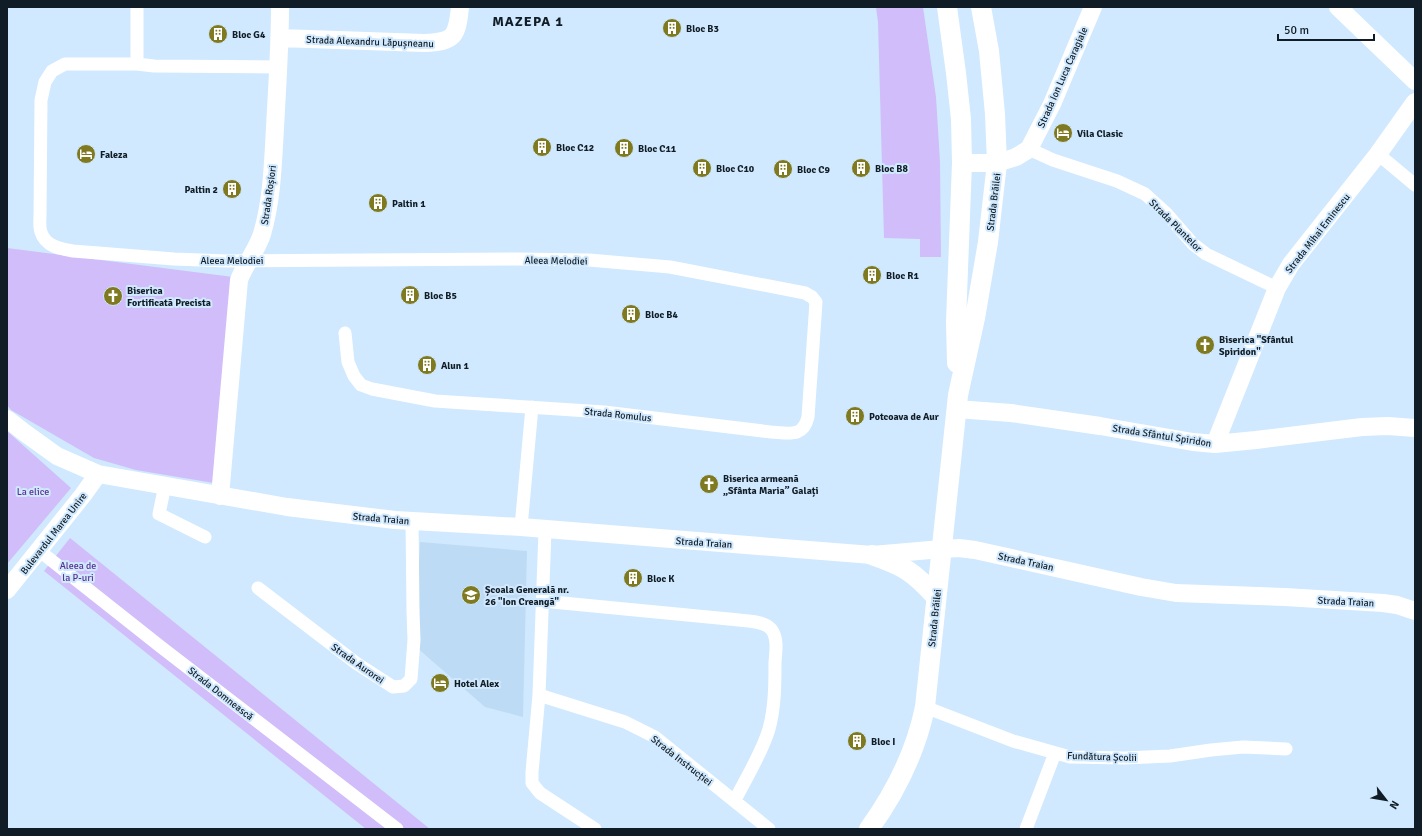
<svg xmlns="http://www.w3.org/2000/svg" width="1422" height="836" font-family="Signika,sans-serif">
<rect width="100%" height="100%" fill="#d0e9fe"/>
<path fill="#bddbf4" d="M 420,542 L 527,551 L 523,717 L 485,707 L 415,646 Z"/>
<path fill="#d0bdf9" d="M 876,7 L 923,7 L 936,97 L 940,162 L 941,257 L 920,257 L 920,239 L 884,238 L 878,22 Z
M 7,248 L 233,277 L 214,483 L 136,470 L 94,458 L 11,410 L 7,405 Z
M 7,431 L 71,488 L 7,564 Z
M 70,538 L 430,829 L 366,829 L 44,571 Z"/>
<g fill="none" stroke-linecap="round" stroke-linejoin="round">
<path stroke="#fff" stroke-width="13" d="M 137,64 L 137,7
M 278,67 L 154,66 L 137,64 L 65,64 L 52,71 L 45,82 L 41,100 L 40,215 C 40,220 39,227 41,232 C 45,246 60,249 73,251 L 174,259 L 227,261 L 517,259 L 589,260 L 670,267 L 805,293 L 812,297 L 816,302 L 808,417 C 803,438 789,433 771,432 L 604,412 L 435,401 L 372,389 L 361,385 L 354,376 L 348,362 L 345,333
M 1029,149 L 1053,160 L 1117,181 L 1145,194 L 1166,213 L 1193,244 L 1206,254 L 1277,288
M 1378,154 L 1415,185
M 165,485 L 159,514 L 205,537
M 521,527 L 532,407
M 545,530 L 539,695 L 532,772 L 532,783 L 540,793 L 595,829
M 46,556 L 161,647 L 397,829
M 258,588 L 356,663 L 393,687 L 404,686 L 411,679 L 414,640 L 413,611 L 412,521
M 542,601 L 739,620 C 748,621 764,621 771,629 C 778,637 776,651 775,662 C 775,684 775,707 769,729 C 762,753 746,778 735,800
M 539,695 L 625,722 L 655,737 L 769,829
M 925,707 L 1013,741 L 1070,757 L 1124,758 L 1170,756 L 1211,750 L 1243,747 L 1286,749
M 1026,829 L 1055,753"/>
<path stroke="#fff" stroke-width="18" d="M 1338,7 L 1415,81
M 280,38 L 424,43 C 455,42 457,36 460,7
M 962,163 L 997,163 L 1016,157 L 1029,149 L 1052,104 L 1093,7
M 956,409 L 1011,413 L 1100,426 L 1193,442 L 1215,444 L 1256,440 L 1362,427 L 1388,426 L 1415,428
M 7,419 L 25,433 L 57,456 L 98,474 L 287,507 L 395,520 L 521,527 L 872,555 L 942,549 L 959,548 L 975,550 L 1141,587 L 1176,593 L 1285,597 L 1383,603 L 1397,605 L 1415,611
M 1215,444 L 1277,288 L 1291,264 L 1378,154 L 1415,102
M 220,496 L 239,280 C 245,264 257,250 262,234 C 272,200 273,163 275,128 C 277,88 280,48 280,7
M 7,590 L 83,495 L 98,474"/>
<path stroke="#fff" stroke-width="20" d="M 947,7 L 956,73 L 961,119 L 962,163 L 956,322 L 957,363
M 872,555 C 904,566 914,572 936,597
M 869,829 C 895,793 916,751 925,707 L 958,395 L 975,318 L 988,242 L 997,163 L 995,114 L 989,51 L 981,7"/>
</g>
<defs>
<symbol id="building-disc" viewBox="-11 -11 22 22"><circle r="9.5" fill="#7f7a20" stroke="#d0e9fe"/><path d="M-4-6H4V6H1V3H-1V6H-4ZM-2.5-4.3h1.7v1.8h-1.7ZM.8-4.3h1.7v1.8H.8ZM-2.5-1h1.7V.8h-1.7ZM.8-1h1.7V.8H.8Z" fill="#fff"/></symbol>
<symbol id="hotel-disc" viewBox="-11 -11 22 22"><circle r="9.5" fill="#7f7a20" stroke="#d0e9fe"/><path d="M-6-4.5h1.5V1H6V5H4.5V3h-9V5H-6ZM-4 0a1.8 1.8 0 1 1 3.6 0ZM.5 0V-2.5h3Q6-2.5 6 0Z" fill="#fff"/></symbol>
<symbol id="church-disc" viewBox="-11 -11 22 22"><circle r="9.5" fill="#7f7a20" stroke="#d0e9fe"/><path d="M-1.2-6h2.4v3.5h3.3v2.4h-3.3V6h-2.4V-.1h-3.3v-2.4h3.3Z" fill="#fff"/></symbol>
<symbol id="school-disc" viewBox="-11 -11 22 22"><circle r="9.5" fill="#7f7a20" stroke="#d0e9fe"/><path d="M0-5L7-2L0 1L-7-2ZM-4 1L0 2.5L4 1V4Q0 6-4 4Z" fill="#fff"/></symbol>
</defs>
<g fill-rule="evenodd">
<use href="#building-disc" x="661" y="17" width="22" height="22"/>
<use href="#building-disc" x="207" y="23" width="22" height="22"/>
<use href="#hotel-disc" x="1052" y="122" width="22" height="22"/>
<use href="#building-disc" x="531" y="136" width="22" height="22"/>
<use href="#building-disc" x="613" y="137" width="22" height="22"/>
<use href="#hotel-disc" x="75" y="143" width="22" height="22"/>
<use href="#building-disc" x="691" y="157" width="22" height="22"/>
<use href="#building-disc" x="850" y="157" width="22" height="22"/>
<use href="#building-disc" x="772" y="158" width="22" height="22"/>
<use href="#building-disc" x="221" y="178" width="22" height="22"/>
<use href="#building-disc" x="367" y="192" width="22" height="22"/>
<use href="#building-disc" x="861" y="264" width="22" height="22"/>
<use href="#building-disc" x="399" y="284" width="22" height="22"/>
<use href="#church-disc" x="102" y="285" width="22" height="22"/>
<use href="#building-disc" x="620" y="303" width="22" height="22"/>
<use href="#church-disc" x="1194" y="334" width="22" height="22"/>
<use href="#building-disc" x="416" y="354" width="22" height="22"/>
<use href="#building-disc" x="844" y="405" width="22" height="22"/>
<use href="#church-disc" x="698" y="473" width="22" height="22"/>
<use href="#building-disc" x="622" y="567" width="22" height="22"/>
<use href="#school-disc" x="460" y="584" width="22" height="22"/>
<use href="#hotel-disc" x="429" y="672" width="22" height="22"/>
<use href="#building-disc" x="846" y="730" width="22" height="22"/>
</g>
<g text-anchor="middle" stroke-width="4" stroke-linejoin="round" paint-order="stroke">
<g font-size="10" font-weight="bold" fill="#111d26" stroke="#d0e9fe" text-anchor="start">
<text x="686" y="32">Bloc B3</text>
<text x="232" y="38">Bloc G4</text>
<text x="1077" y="137">Vila Clasic</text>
<text x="556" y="151">Bloc C12</text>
<text x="638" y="152">Bloc C11</text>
<text x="100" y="158">Faleza</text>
<text x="716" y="172">Bloc C10</text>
<text x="875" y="172">Bloc B8</text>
<text x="797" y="173">Bloc C9</text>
<text x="218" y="193" text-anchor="end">Paltin 2</text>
<text x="392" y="207">Paltin 1</text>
<text x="886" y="279">Bloc R1</text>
<text x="127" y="294">Biserica<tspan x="127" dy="12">Fortificată Precista</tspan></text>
<text x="424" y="299">Bloc B5</text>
<text x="645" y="318">Bloc B4</text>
<text x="1219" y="343">Biserica "Sfântul<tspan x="1219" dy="12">Spiridon"</tspan></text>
<text x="441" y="369">Alun 1</text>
<text x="869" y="420">Potcoava de Aur</text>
<text x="723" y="482">Biserica armeană<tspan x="723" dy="12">„Sfânta Maria” Galați</tspan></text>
<text x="647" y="582">Bloc K</text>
<text x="485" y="593">Școala Generală nr.<tspan x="485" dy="12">26 "Ion Creangă"</tspan></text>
<text x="454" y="687">Hotel Alex</text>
<text x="871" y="745">Bloc I</text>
</g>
<g font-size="10" fill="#111d26" stroke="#d0e9fe">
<text transform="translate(370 41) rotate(2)" y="4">Strada Alexandru Lăpușneanu</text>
<text transform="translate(1062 77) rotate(-66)" y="4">Strada Ion Luca Caragiale</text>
<text transform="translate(268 195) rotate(-82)" y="4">Strada Roșiori</text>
<text transform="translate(993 202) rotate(-83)" y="4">Strada Brăilei</text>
<text transform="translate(1176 225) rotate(45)" y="4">Strada Plantelor</text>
<text transform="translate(1317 233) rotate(-52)" y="4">Strada Mihai Eminescu</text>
<text x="232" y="264">Aleea Melodiei</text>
<text transform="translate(556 260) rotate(1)" y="4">Aleea Melodiei</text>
<text transform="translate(618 414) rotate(6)" y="4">Strada Romulus</text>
<text transform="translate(1162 435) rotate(9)" y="4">Strada Sfântul Spiridon</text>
<text transform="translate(381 518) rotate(5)" y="4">Strada Traian</text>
<text transform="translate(53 533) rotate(-52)" y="4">Bulevardul Marea Unire</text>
<text transform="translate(704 542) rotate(4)" y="4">Strada Traian</text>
<text transform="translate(1026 561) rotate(12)" y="4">Strada Traian</text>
<text transform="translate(1346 601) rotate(3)" y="4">Strada Traian</text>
<text transform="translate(934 618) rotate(-84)" y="4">Strada Brăilei</text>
<text transform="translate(358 663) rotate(35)" y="4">Strada Aurorei</text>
<text transform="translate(221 693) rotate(38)" y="4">Strada Domnească</text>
<text transform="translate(1102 756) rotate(2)" y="4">Fundătura Școlii</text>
<text transform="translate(682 760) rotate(38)" y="4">Strada Instrucției</text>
</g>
<g font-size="10" fill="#59338f" stroke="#d0e9fe">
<text x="33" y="495">La elice</text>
<text x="78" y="569">Aleea de<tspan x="78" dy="12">la P-uri</tspan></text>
</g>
<g font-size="14" font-weight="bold" letter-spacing="1" fill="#111d26" stroke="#d0e9fe">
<text x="528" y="26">MAZEPA 1</text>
</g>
</g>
<rect width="1422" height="836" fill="none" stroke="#111d26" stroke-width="16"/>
<g transform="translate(1386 800) rotate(121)" stroke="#d0e9fe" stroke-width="3" paint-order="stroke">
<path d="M0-3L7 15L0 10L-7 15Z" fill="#111d26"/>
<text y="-6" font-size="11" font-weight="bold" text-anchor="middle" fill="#111d26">N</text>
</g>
<path d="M1278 34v6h96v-6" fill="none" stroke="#111d26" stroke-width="2"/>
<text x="1284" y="34" font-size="12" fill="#111d26" stroke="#d0e9fe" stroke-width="3" paint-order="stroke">50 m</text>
</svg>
